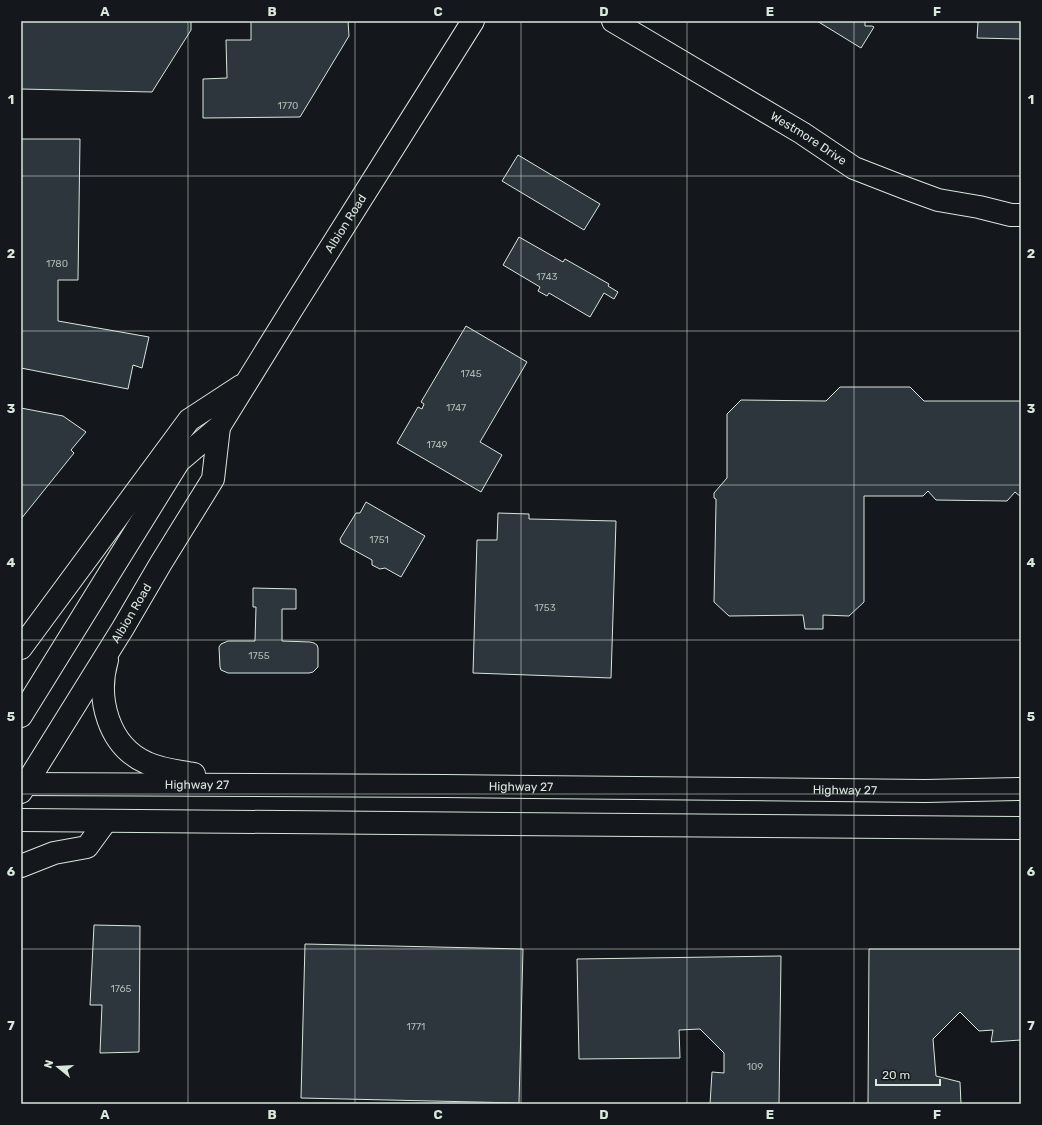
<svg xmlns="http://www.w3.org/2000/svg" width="1042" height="1125" font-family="Rubik,sans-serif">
<rect width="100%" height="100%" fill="#14181c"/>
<path fill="#2c363c" stroke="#d8e6dc" d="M 21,21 L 191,21 L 191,30 L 152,92 L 21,89 Z
M 251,21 L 348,21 L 349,36 L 300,117 L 203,118 L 203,79 L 227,78 L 226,40 L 251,40 Z
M 817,21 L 865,21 L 865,26 L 872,26 L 874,27 L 861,48 Z
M 973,21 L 1021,21 L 1021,39 L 977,38 L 978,22 Z
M 21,139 L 80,139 L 78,280 L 58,280 L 58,321 L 149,337 L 142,368 L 133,365 L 128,389 L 21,368 Z
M 518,155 L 600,204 L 584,230 L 502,181 Z
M 519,237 L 563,262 L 565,259 L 609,284 L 608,286 L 618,292 L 614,299 L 604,293 L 590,317 L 549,293 L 547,296 L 538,291 L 540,287 L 503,265 Z
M 466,326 L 527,362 L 480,442 L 502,455 L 481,492 L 397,443 L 418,407 L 422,409 L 424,404 L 421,402 Z
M 840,387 L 910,387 L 924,401 L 1021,401 L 1021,497 L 1015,492 L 1007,501 L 936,500 L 928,491 L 923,496 L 864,496 L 864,602 L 849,616 L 823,615 L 823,629 L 805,629 L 803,615 L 729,616 L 714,602 L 716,504 L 716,499 L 714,498 L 714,493 L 727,478 L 727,414 L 741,400 L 826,401 Z
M 21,408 L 63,416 L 86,432 L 71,450 L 74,453 L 21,519 Z
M 366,502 L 425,536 L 401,577 L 385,568 L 380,569 L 372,565 L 372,560 L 341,543 L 340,539 L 356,513 L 360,513 Z
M 498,513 L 529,514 L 529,519 L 616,521 L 611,678 L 473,673 L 477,540 L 497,540 Z
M 253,588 L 296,589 L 296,609 L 282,609 L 282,641 L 310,642 L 314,643 L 317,645 L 318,648 L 318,667 L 313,672 L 309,673 L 228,673 L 221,670 L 220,667 L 219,647 L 221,644 L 228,641 L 255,641 L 256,607 L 253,607 Z
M 94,925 L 140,926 L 139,1052 L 100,1053 L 102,1005 L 90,1005 Z
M 305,944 L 523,949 L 519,1103 L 301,1098 Z
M 869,949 L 1021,949 L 1021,1040 L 991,1042 L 993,1030 L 979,1031 L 960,1012 L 933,1039 L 936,1076 L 960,1082 L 961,1104 L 868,1104 Z
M 781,956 L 779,1104 L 710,1104 L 712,1072 L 724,1073 L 724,1053 L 700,1029 L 679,1030 L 680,1058 L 579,1059 L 577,959 Z"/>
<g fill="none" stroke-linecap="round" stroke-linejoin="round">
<defs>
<g id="minor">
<path id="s1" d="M 613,21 L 802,133 L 854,168 L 908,189 L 938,200 L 979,207 L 1011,215 L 1021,215"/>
</g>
<g id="major">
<path d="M 21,648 L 189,420 L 241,386"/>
<path d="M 107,660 C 96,698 108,746 147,763 C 162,770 178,771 194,774"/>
<path id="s2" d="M 21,716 L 179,461 L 219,427 L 292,309 L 473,21"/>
<path id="s3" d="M 21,784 L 445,786 L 925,791 L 1021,789"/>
<path id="s4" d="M 21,792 L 123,628 L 161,563 L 213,479 L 219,427"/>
<path d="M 21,820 L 1021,828"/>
<path d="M 21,866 L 54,853 L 87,847 L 106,821"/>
</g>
</defs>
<use href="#minor" stroke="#d8e6dc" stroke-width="24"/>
<use href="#major" stroke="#d8e6dc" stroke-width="24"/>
<use href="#minor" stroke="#14181c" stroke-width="22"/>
<use href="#major" stroke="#14181c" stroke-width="22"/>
</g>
<path fill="none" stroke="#d8e6dc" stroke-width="1" stroke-opacity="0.55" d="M 188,21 L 188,1104M 355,21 L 355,1104M 521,21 L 521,1104M 687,21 L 687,1104M 854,21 L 854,1104M 21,176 L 1021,176M 21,331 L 1021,331M 21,485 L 1021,485M 21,640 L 1021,640M 21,794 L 1021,794M 21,949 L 1021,949"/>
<g text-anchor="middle" stroke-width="3" stroke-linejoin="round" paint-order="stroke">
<g font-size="10" fill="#adbab4">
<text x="288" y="109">1770</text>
<text x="57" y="267">1780</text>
<text x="547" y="280">1743</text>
<text x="471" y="377">1745</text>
<text x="456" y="411">1747</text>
<text x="437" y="448">1749</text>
<text x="379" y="543">1751</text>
<text x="545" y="611">1753</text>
<text x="259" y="659">1755</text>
<text x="121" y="992">1765</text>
<text x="416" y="1030">1771</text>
<text x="755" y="1070">109</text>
</g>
<g font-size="12" fill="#d8e6dc" stroke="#14181c">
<text dy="4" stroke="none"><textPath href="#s1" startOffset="228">Westmore Drive</textPath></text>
<text dy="4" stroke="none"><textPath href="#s2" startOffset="592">Albion Road</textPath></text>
<text dy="4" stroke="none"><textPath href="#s4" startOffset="210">Albion Road</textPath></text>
<text dy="4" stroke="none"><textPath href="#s3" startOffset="176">Highway 27</textPath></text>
<text dy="4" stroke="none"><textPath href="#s3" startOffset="500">Highway 27</textPath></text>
<text dy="4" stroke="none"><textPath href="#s3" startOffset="824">Highway 27</textPath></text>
</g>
</g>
<rect width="1042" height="1125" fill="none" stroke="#14181c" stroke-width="44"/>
<g transform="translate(58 1067) rotate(288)" stroke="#14181c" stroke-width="3" paint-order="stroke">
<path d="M0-3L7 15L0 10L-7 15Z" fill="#d8e6dc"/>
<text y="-6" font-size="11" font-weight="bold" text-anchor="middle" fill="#d8e6dc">N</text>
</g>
<path d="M876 1079v6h64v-6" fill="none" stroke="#d8e6dc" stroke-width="2"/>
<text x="882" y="1079" font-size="12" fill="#d8e6dc" stroke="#14181c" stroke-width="3" paint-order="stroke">20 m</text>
<rect x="22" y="22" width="998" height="1081" fill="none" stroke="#d8e6dc" stroke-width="1.5"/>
<g font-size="13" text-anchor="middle" font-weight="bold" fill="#d8e6dc">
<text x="105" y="16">A</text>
<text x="272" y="16">B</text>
<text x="438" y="16">C</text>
<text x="604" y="16">D</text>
<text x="770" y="16">E</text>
<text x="937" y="16">F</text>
<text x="11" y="104">1</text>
<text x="1031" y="104">1</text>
<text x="11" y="258">2</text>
<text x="1031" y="258">2</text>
<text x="11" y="413">3</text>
<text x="1031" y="413">3</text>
<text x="11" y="567">4</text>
<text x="1031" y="567">4</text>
<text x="11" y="721">5</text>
<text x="1031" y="721">5</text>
<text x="11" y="876">6</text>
<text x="1031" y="876">6</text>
<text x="11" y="1030">7</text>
<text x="1031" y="1030">7</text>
<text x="105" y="1119">A</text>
<text x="272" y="1119">B</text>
<text x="438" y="1119">C</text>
<text x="604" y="1119">D</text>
<text x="770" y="1119">E</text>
<text x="937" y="1119">F</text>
</g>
</svg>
